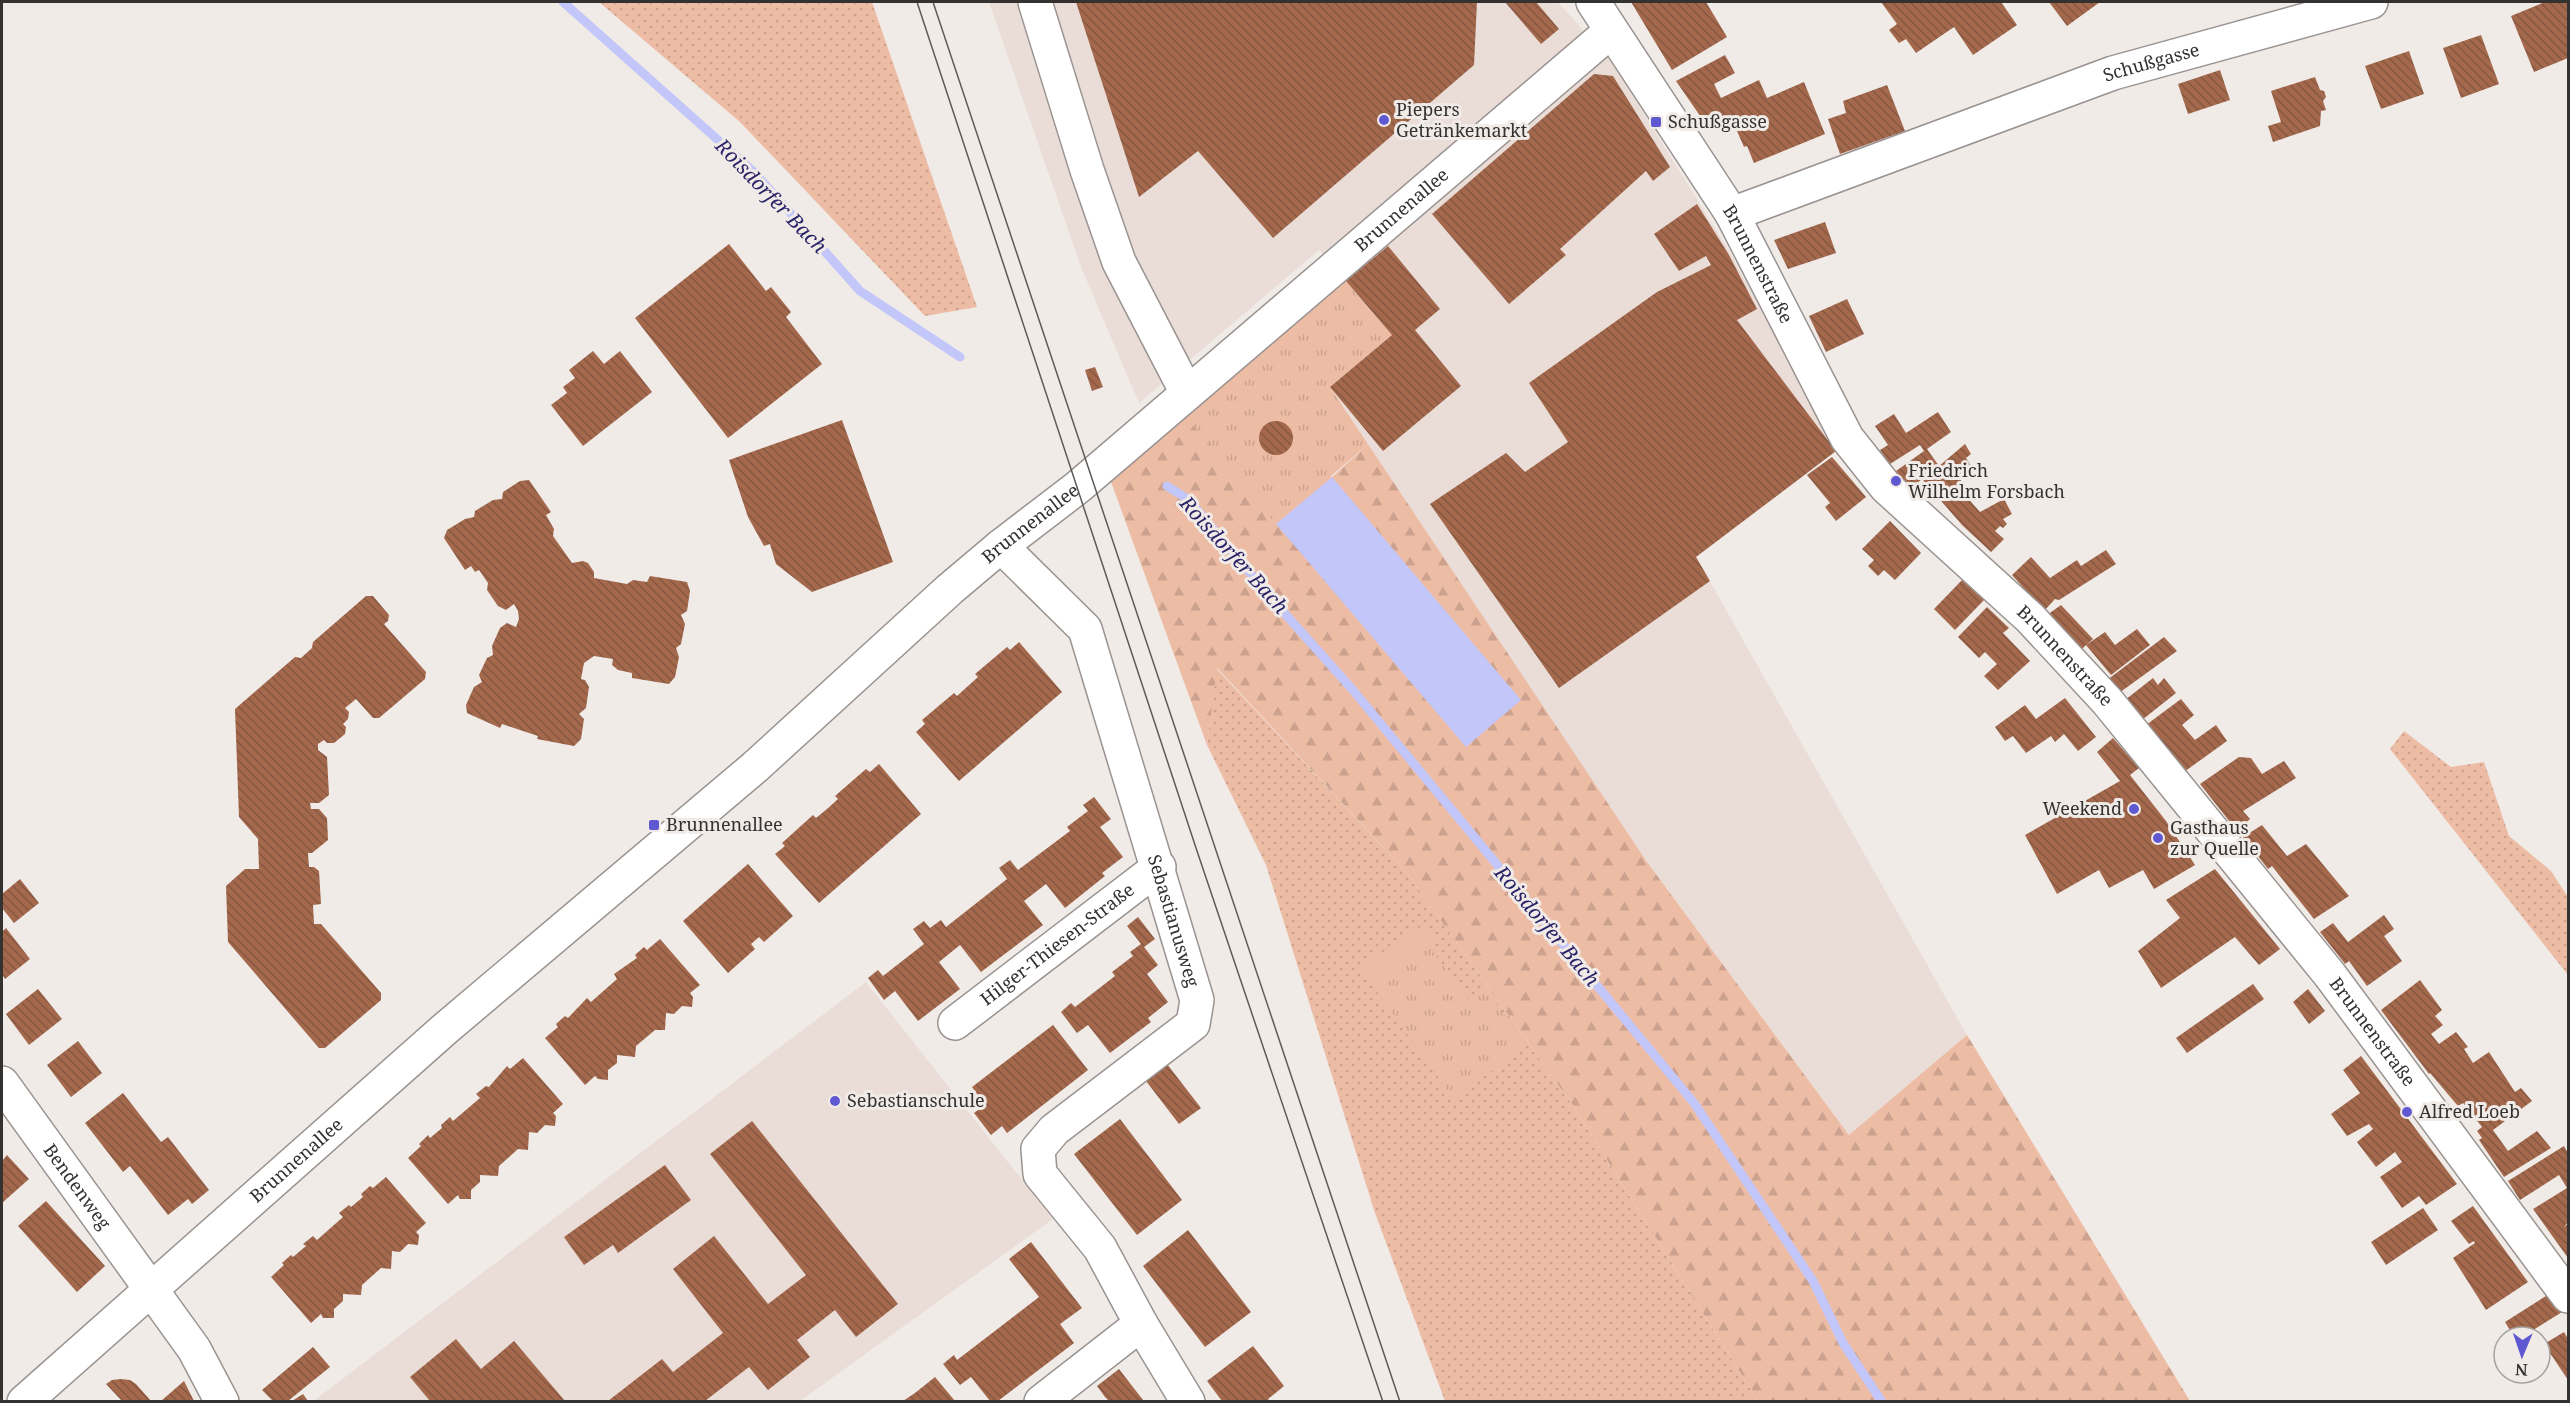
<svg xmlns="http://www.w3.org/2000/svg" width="2570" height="1403" font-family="'Noto Serif',serif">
<defs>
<pattern id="grass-dots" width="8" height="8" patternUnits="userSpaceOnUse" patternTransform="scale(1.5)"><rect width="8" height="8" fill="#edbca5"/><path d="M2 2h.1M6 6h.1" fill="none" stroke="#cca28e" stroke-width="1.8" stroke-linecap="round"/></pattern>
<pattern id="forest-firs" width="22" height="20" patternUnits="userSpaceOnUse" patternTransform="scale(1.5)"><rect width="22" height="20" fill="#edbca5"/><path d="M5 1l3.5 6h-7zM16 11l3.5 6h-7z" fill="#cca28e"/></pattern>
<pattern id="park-tufts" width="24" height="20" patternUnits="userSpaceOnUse" patternTransform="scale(1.5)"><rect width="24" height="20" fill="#edbca5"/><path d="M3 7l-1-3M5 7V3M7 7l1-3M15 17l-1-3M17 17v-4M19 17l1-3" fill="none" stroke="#cca28e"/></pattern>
<pattern id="building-back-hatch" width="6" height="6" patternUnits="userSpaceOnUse" patternTransform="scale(1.5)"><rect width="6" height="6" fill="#a4694d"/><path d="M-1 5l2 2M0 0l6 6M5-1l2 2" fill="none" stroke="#865741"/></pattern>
</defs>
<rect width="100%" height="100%" fill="#f1ebe8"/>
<path fill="#eaddd7" d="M 989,2 L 1558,2 L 1613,64 L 1731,254 L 1836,451 L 1696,557 L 1967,1035 L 1850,1136 L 1647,862 L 1330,387 L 1392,335 L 1319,250 L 1139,403 L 1081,267 Z
M 866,982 L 1053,1219 L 800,1401 L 312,1402 Z"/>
<path fill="url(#grass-dots)" d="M 599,2 L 872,2 L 977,307 L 925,316 L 740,122 Z
M 1216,668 L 1407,873 L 1574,1107 L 1758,1401 L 1445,1401 L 1375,1213 L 1266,865 L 1207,745 Z
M 2404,731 L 2451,767 L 2484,762 L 2509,836 L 2551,871 L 2568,897 L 2568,975 L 2390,749 Z"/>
<path fill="url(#forest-firs)" d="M 1185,416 L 1332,477 L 1368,444 L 1647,862 L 1849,1135 L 1967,1035 L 2190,1401 L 1758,1401 L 1574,1107 L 1407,873 L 1217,668 L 1207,745 L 1111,482 Z"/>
<path fill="url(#park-tufts)" d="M 1346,281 L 1392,335 L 1330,387 L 1368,444 L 1276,524 L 1185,416 Z
M 1428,945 L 1470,1002 L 1487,990 L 1527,1046 L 1453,1098 L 1372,985 Z"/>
<path fill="#edbca5" d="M 1425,924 L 1439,938 L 1372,985 L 1360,967 Z"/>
<path fill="#c3c6f8" d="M 1332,477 L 1521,700 L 1466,747 L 1276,524 Z"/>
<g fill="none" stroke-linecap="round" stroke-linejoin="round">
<path stroke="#c3c6f8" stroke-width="9" d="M 563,2 L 754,172 L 860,291 L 960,357
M 1167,486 L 1189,500 L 1271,598 L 1352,689 L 1694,1103 L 1813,1281 L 1843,1343 L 1882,1402"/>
</g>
<path fill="url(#building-back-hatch)" d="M 1076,2 L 1477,2 L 1474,65 L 1273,238 L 1198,151 L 1139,197 Z
M 1505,2 L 1536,2 L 1559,29 L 1541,44 Z
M 1631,2 L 1706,2 L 1727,37 L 1672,70 Z
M 1881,2 L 2001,2 L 2017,25 L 1973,55 L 1954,27 L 1916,53 L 1906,39 L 1899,43 L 1889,30 L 1897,24 Z
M 2049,2 L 2100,2 L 2067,26 Z
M 2545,2 L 2568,2 L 2568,58 L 2534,72 L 2511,16 Z
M 2481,35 L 2499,84 L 2461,98 L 2443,48 Z
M 2409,51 L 2424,94 L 2381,109 L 2365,66 Z
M 1725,55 L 1735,73 L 1714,84 L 1721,98 L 1759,80 L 1767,98 L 1804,82 L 1825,134 L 1754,163 L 1747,146 L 1744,147 L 1730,115 L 1707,126 L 1676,81 Z
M 2220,70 L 2230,100 L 2188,114 L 2178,84 Z
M 1594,74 L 1613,76 L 1670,167 L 1653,181 L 1646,171 L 1560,249 L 1566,255 L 1509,304 L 1432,214 Z
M 2315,77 L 2320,90 L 2324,91 L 2326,97 L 2323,101 L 2326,110 L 2321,111 L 2320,126 L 2273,142 L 2268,126 L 2281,122 L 2271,91 Z
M 1887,85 L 1905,131 L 1840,154 L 1828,119 L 1846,113 L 1843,101 Z
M 1697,204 L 1729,255 L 1757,309 L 1737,320 L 1836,451 L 1696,557 L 1710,581 L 1559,688 L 1430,504 L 1506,453 L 1525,472 L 1568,442 L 1529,383 L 1657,292 L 1711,265 L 1706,256 L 1679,271 L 1654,234 Z
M 1825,222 L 1836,253 L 1788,269 L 1774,240 Z
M 729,244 L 766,291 L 771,287 L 791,312 L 786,317 L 822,364 L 728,438 L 635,318 Z
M 1388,246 L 1440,309 L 1415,330 L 1461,386 L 1383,451 L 1330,387 L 1392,335 L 1346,281 Z
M 1847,299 L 1864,334 L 1826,352 L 1809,316 Z
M 593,351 L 604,364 L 620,351 L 652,392 L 583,446 L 551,405 L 567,393 L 563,387 L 575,378 L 569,370 Z
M 1095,367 L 1103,387 L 1092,391 L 1085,370 Z
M 1938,412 L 1951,432 L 1927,449 L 1939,466 L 1965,444 L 1971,454 L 1966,458 L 1971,466 L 1958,477 L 1963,483 L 1958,487 L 1980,512 L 2004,499 L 2012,514 L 2003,519 L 2007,524 L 2003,528 L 2000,526 L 1995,531 L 2004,539 L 1991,552 L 1962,525 L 1923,480 L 1934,470 L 1909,489 L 1896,471 L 1924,451 L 1920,445 L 1890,464 L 1880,450 L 1888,445 L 1875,426 L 1894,414 L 1906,433 Z
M 842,420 L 893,562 L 812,592 L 776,564 L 770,544 L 764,546 L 748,517 L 729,460 Z
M1259 438a17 17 0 1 1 34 0a17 17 0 1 1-34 0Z
M 1832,457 L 1866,497 L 1836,521 L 1825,507 L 1830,503 L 1807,475 Z
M 529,480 L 551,512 L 546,515 L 554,529 L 553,536 L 572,563 L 583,561 L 588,563 L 594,572 L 594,578 L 627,584 L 633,580 L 647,582 L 650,576 L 687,582 L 690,591 L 687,611 L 681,615 L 685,624 L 681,644 L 676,648 L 679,657 L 675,677 L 669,684 L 632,678 L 632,673 L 618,670 L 612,665 L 613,659 L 594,656 L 584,663 L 581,679 L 585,680 L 589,687 L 586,708 L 579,714 L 584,719 L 581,739 L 574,746 L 537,739 L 538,736 L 502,724 L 500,728 L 467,713 L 466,705 L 474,687 L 482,682 L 479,675 L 487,658 L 493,655 L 492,646 L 500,628 L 507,623 L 516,627 L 519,619 L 518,611 L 514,604 L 506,610 L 498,606 L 487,590 L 488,583 L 479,570 L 475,572 L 471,566 L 465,570 L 444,538 L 447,530 L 465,519 L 474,517 L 475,511 L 493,500 L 502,499 L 503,492 L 520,481 Z
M 1890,521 L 1921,553 L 1895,580 L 1884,570 L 1878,576 L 1868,566 L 1874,560 L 1862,549 Z
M 2106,550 L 2116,564 L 2059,600 L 2055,599 L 2044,611 L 2012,575 L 2031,557 L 2050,578 L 2077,560 L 2081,566 Z
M 1962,580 L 1984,600 L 1955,630 L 1934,609 Z
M 366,596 L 373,596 L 389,615 L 388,621 L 384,624 L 426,672 L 425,679 L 379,718 L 373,718 L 356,699 L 345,708 L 349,712 L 348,719 L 343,724 L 346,727 L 345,734 L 334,743 L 327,743 L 324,740 L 318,744 L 318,750 L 327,757 L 329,795 L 319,803 L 310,803 L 311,809 L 319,809 L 327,818 L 328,840 L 312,853 L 308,853 L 309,867 L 314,867 L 319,871 L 321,904 L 313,905 L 314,924 L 321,924 L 381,993 L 381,1000 L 325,1048 L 319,1048 L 228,942 L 226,886 L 245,869 L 259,869 L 258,839 L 239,817 L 235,709 L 295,657 L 301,658 L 312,648 L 313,642 Z
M 2061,605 L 2093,639 L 2086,645 L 2105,632 L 2115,645 L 2137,629 L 2150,645 L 2111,675 L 2086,645 L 2081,650 L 2047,615 Z
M 1987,607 L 2009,628 L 2003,633 L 2030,661 L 1998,690 L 1984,676 L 1997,664 L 1985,652 L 1979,658 L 1958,637 Z
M 2164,637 L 2177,651 L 2119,693 L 2107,680 Z
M 1019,642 L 1062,692 L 959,781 L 916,732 L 925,724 L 922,720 L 954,693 L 957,696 L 978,677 L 975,674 L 1007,647 L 1010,650 Z
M 2153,678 L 2158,685 L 2164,678 L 2176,693 L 2142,720 L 2125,700 Z
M 2065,698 L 2096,737 L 2078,751 L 2064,734 L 2055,742 L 2051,736 L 2026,753 L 2013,736 L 2005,741 L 1995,727 L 2025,705 L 2036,719 Z
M 2181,699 L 2194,715 L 2182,725 L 2195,740 L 2216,725 L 2227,741 L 2184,772 L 2146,725 Z
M 2113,738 L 2139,768 L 2130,775 L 2166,821 L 2195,865 L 2154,889 L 2143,870 L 2109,888 L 2099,870 L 2057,894 L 2025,835 L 2120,781 L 2097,752 Z
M 2239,757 L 2251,758 L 2262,774 L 2284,761 L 2296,778 L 2243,811 L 2250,819 L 2237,831 L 2200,784 Z
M 879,764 L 921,814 L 819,903 L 775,854 L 785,846 L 782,843 L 813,815 L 816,818 L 827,809 L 838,799 L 835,796 L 866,769 L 870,772 Z
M 1094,797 L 1111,819 L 1100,827 L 1123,857 L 1102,873 L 1105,876 L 1065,908 L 1046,884 L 1024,901 L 1043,925 L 981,972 L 960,945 L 939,962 L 960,989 L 918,1021 L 895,991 L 884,1000 L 868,978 L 878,970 L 883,976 L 924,944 L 913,929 L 924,921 L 930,928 L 941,920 L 946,927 L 1007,879 L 999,868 L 1010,860 L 1018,870 L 1070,831 L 1067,827 L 1088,811 L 1083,805 Z
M 2262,825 L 2287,856 L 2306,844 L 2349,896 L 2314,919 L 2272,866 L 2268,869 L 2243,837 Z
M 748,864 L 793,916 L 764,942 L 759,937 L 751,944 L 755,949 L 728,973 L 683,921 Z
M 2215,869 L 2280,949 L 2259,965 L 2235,937 L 2161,988 L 2138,951 L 2180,918 L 2166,900 Z
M 20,879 L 39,903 L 14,923 L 2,908 L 2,894 Z
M 2384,915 L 2394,929 L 2384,936 L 2402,961 L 2367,986 L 2349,961 L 2345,964 L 2320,932 L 2333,923 L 2348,942 Z
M 1138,917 L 1155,939 L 1144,947 L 1158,965 L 1147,974 L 1168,1002 L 1148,1018 L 1151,1022 L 1110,1053 L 1088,1025 L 1077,1033 L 1061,1012 L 1071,1003 L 1075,1007 L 1115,976 L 1112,972 L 1133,956 L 1130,952 L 1141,944 L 1127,926 Z
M 6,928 L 30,959 L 5,979 L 2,974 L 2,932 Z
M 660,939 L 700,985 L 690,993 L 693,997 L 692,1007 L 682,1006 L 674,1014 L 666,1013 L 665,1030 L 655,1030 L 636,1046 L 635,1057 L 617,1055 L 617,1063 L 608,1070 L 608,1080 L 598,1079 L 595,1076 L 585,1085 L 545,1038 L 558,1027 L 556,1024 L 565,1016 L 568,1018 L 587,998 L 591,1002 L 617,979 L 614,974 L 637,958 L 635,955 L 644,947 L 647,950 Z
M 2420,980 L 2442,1010 L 2435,1016 L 2443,1025 L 2431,1034 L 2439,1044 L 2456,1032 L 2468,1047 L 2464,1049 L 2473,1063 L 2489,1052 L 2515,1092 L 2521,1088 L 2532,1101 L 2493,1130 L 2508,1151 L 2537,1131 L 2551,1148 L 2504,1177 L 2479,1140 L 2482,1138 L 2477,1131 L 2482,1127 L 2463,1103 L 2458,1106 L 2430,1073 L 2429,1074 L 2381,1010 Z
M 2253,984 L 2264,999 L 2187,1053 L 2176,1038 Z
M 38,989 L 62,1019 L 29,1045 L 6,1014 Z
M 2308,989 L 2325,1011 L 2309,1024 L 2293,1002 Z
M 1053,1025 L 1088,1070 L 1007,1133 L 1002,1126 L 991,1135 L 974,1113 L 985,1105 L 972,1087 Z
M 78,1041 L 102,1073 L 71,1097 L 47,1065 Z
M 2361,1056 L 2457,1184 L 2426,1205 L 2419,1196 L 2402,1208 L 2380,1177 L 2402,1162 L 2395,1152 L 2376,1167 L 2357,1142 L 2373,1129 L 2369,1124 L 2347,1136 L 2331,1114 L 2360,1093 L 2343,1070 Z
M 523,1058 L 563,1104 L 553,1113 L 556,1116 L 555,1126 L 545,1125 L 537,1133 L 529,1132 L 528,1150 L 518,1149 L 508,1158 L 499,1166 L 498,1176 L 480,1175 L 480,1182 L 471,1190 L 471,1199 L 460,1199 L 458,1195 L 448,1204 L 408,1158 L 421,1146 L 419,1144 L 428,1135 L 430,1138 L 442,1128 L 441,1125 L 450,1117 L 453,1121 L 480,1098 L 476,1094 L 486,1086 L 489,1087 L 507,1066 L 510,1069 Z
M 1167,1064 L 1201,1108 L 1179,1124 L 1146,1081 Z
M 123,1093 L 161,1142 L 168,1137 L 209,1190 L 192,1204 L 188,1199 L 168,1215 L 130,1166 L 123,1172 L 85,1123 Z
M 1120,1119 L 1182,1200 L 1137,1235 L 1074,1154 Z
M 752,1121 L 898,1304 L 856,1337 L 835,1310 L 797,1340 L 810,1357 L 768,1390 L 749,1367 L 705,1401 L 608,1401 L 662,1359 L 673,1372 L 723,1333 L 673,1269 L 714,1236 L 768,1304 L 806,1275 L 710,1154 Z
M 2564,1146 L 2568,1153 L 2568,1222 L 2564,1227 L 2568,1224 L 2568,1258 L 2533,1209 L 2567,1188 L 2559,1175 L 2520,1200 L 2508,1181 Z
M 7,1155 L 29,1179 L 2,1203 L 2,1161 Z
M 665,1165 L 691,1200 L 618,1253 L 613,1245 L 584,1265 L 564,1237 Z
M 386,1177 L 426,1223 L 416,1232 L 419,1235 L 418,1245 L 408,1244 L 400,1252 L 392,1251 L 391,1269 L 381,1268 L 362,1285 L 361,1295 L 343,1294 L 343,1301 L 334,1309 L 334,1318 L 323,1318 L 321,1314 L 311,1323 L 271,1277 L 284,1265 L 282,1263 L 291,1255 L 293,1257 L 306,1246 L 303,1244 L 313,1236 L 317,1240 L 343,1217 L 339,1213 L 349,1205 L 351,1207 L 363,1197 L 361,1194 L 370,1186 L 373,1188 Z
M 46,1201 L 105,1266 L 77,1292 L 18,1226 Z
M 2473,1206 L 2528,1282 L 2486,1310 L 2453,1258 L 2475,1243 L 2474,1241 L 2469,1244 L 2451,1221 Z
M 2423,1208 L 2438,1230 L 2386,1265 L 2371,1242 Z
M 1188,1230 L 1251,1312 L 1205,1347 L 1143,1266 Z
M 1031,1242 L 1082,1308 L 1060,1324 L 1074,1343 L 998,1401 L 990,1401 L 971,1377 L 960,1385 L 943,1364 L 954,1355 L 957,1360 L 1039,1297 L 1009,1259 Z
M 2549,1294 L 2562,1312 L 2522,1337 L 2514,1337 L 2505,1322 Z
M 2564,1332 L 2568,1339 L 2568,1380 L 2544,1344 Z
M 456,1339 L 481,1369 L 514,1341 L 565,1401 L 430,1401 L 410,1377 Z
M 1253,1346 L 1284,1386 L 1268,1399 L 1270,1401 L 1222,1401 L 1207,1381 Z
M 313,1347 L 330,1367 L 288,1401 L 273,1401 L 262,1390 Z
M 1119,1369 L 1136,1391 L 1144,1401 L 1109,1401 L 1105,1397 L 1097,1386 Z
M 935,1377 L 955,1401 L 903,1401 L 915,1393 Z
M 121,1379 L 130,1380 L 136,1384 L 151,1401 L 122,1401 L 106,1384 L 112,1380 Z
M 184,1381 L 194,1401 L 161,1401 Z
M 303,1394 L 308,1401 L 292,1401 Z"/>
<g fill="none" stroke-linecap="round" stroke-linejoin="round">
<defs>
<g id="minor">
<path d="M 1035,2 L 1087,170 L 1119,262 L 1187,393"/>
<path id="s1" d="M 1593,2 L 1732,214 L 1847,438 L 1886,487 L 2030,618 L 2107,701 L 2330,975 L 2568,1296"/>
<path id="s2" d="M 1732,214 L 2113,73 L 2371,2"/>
<path id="s3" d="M 1001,546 L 1085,629 L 1197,1000 L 1193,1024 L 1054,1130 L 1038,1149 L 1040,1174 L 1100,1248 L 1141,1324 L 1188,1402"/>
<path id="s4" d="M 955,1023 L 1159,867"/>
<path id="s5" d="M 2,1083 L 194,1349 L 222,1402"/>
<path id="s6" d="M 24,1402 L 446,1028 L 755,767 L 950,589 L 1001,546 L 1078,487 L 1611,31"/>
<path d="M 1041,1402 L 1141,1324"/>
</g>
</defs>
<use href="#minor" stroke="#999391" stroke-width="36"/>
<use href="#minor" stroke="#fff" stroke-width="33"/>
<path stroke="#5d5a59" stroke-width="1.5" d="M 917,2 L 1197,851 L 1383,1402
M 933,2 L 1400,1402"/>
</g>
<g fill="#6058d0" stroke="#f1ebe8" stroke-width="2">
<circle cx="1384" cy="120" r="6"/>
<rect x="1650" y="116" width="12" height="12" rx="3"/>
<circle cx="1896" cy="481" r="6"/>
<circle cx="2134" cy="809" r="6"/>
<rect x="648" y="819" width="12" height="12" rx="3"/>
<circle cx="2158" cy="838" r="6"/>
<circle cx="835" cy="1101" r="6"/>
<circle cx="2407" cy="1112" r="6"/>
</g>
<g text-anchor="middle" stroke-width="6" stroke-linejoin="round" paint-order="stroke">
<g font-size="18" fill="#343231" stroke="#f1ebe8">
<text dy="6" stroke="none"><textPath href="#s2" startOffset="446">Schußgasse</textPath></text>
<text dy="6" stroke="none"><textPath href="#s6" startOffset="1822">Brunnenallee</textPath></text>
<text dy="6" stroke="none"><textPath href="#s1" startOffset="310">Brunnenstraße</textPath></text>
<text dy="6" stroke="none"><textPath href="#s6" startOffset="1336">Brunnenallee</textPath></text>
<text dy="6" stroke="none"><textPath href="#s1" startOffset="814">Brunnenstraße</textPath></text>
<text dy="6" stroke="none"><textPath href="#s3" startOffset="423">Sebastianusweg</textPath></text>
<text dy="6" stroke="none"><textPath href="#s4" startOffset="129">Hilger-Thiesen-Straße</textPath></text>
<text dy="6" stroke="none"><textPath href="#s1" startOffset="1300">Brunnenstraße</textPath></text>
<text dy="6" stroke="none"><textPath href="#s6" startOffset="364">Brunnenallee</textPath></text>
<text dy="6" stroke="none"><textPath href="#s5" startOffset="128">Bendenweg</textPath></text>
</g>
<g font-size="18" fill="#343231" stroke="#f1ebe8" text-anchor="start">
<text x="1396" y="116">Piepers<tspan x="1396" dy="21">Getränkemarkt</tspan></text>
<text x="1668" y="128">Schußgasse</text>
<text x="1908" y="477">Friedrich<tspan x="1908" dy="21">Wilhelm Forsbach</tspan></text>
<text x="2122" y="815" text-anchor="end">Weekend</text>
<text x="666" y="831">Brunnenallee</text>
<text x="2170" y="834">Gasthaus<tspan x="2170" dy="21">zur Quelle</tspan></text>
<text x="847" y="1107">Sebastianschule</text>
<text x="2419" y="1118">Alfred Loeb</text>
</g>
<g font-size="20" font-style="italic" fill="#292368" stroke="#f1ebe8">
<text transform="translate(771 196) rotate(46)" y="7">Roisdorfer Bach</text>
<text transform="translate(1234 555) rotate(48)" y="7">Roisdorfer Bach</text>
<text transform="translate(1547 926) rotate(50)" y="7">Roisdorfer Bach</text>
</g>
</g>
<rect width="2570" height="1403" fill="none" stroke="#343231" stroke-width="6"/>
<g transform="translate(2522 1355) rotate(182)"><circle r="28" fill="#f1ebe8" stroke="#a5a19f" stroke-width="1.5"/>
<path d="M0-4.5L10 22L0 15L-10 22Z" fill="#6058d0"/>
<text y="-9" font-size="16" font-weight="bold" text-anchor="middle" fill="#343231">N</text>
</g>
</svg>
